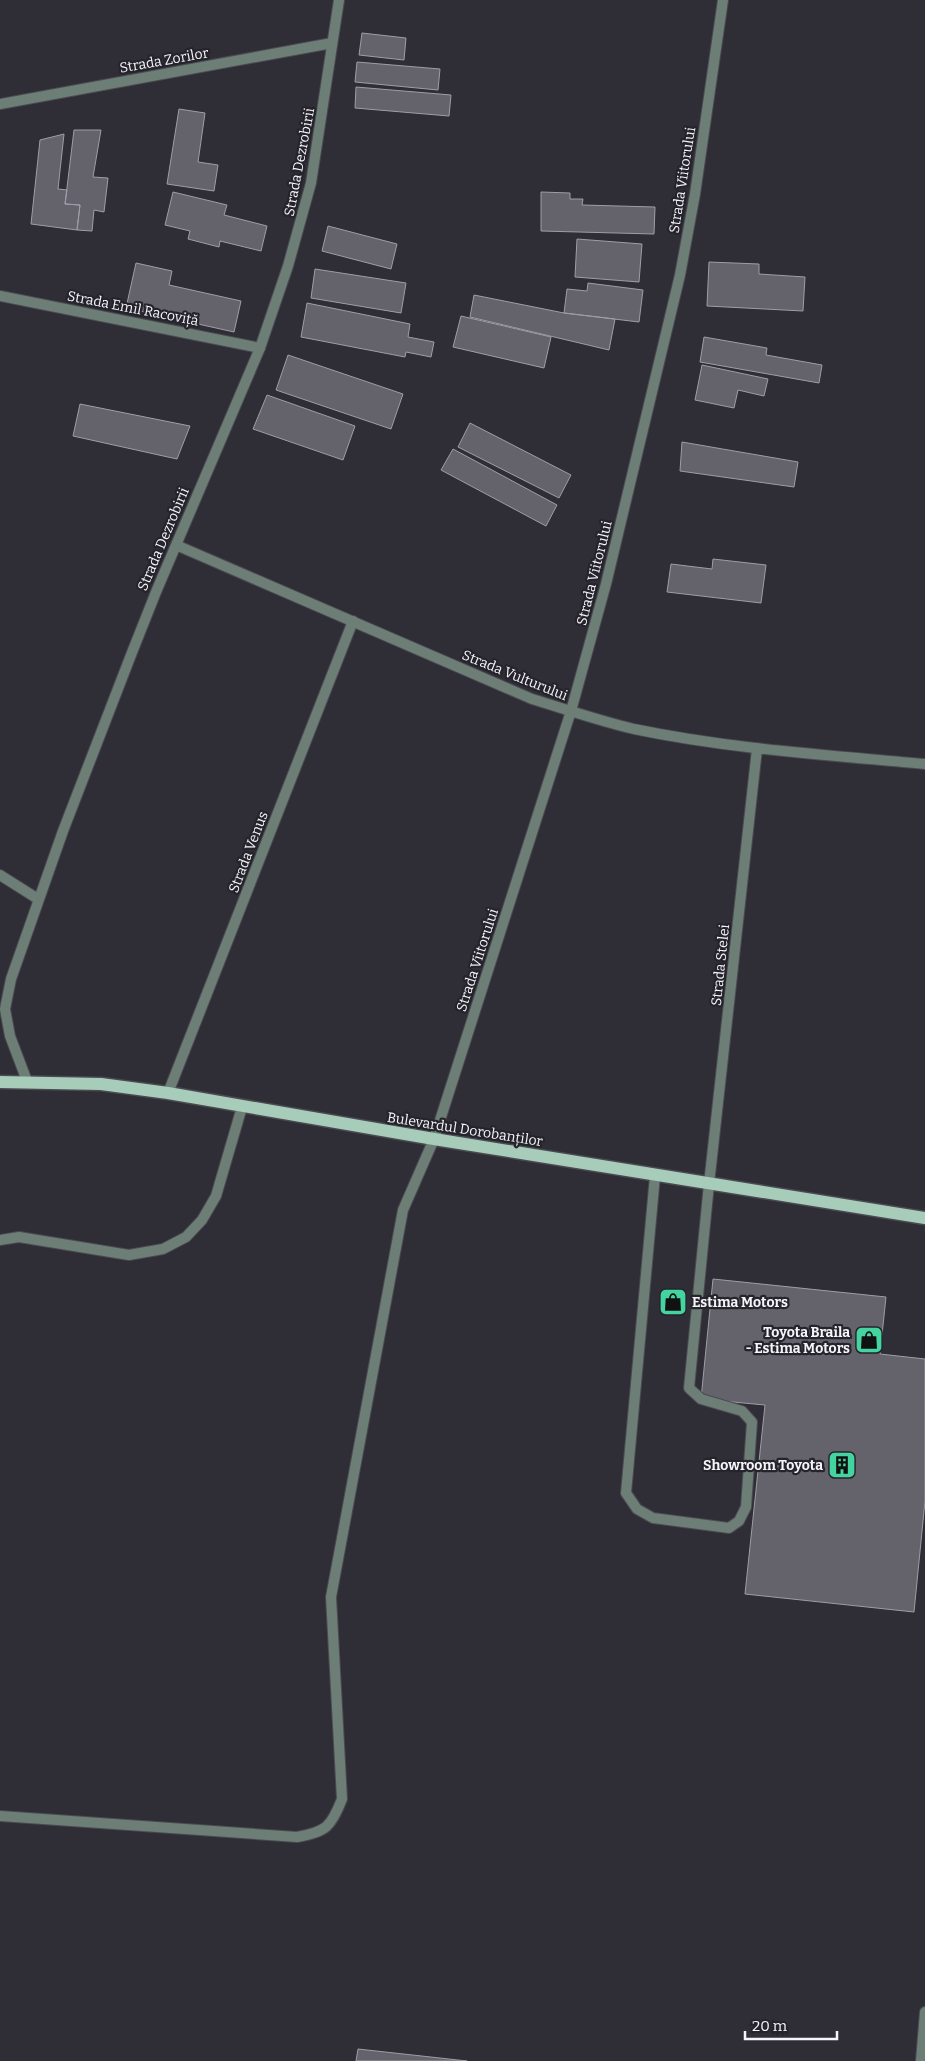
<svg xmlns="http://www.w3.org/2000/svg" width="925" height="2061" font-family="Bitter,serif">
<rect width="100%" height="100%" fill="#2f2e36"/>
<path fill="#64636c" stroke="#9f9da7" d="M 362,33 L 406,38 L 404,60 L 359,55 Z
M 357,62 L 440,69 L 438,90 L 355,82 Z
M 356,87 L 451,95 L 449,116 L 355,108 Z
M 179,109 L 205,113 L 198,162 L 218,165 L 214,191 L 167,184 Z
M 74,130 L 101,130 L 93,177 L 108,178 L 104,212 L 94,210 L 92,231 L 77,230 L 80,205 L 65,204 Z
M 64,134 L 58,189 L 67,190 L 65,204 L 80,205 L 77,230 L 31,224 L 40,140 Z
M 173,192 L 227,205 L 224,215 L 267,226 L 261,251 L 220,241 L 219,247 L 188,239 L 190,231 L 165,225 Z
M 541,192 L 570,193 L 570,199 L 583,199 L 582,205 L 655,207 L 654,234 L 541,231 Z
M 328,226 L 397,244 L 391,269 L 322,251 Z
M 577,239 L 642,244 L 639,282 L 575,277 Z
M 709,262 L 759,264 L 759,274 L 805,277 L 803,311 L 707,306 Z
M 136,263 L 172,271 L 169,285 L 241,301 L 234,332 L 126,308 Z
M 315,269 L 406,283 L 401,313 L 311,298 Z
M 588,283 L 643,290 L 639,322 L 564,313 L 567,289 L 587,291 Z
M 474,295 L 564,313 L 615,319 L 609,350 L 470,317 Z
M 307,303 L 410,324 L 408,337 L 434,342 L 431,357 L 406,352 L 405,357 L 301,337 Z
M 461,316 L 551,337 L 544,368 L 453,347 Z
M 704,337 L 767,348 L 766,355 L 822,365 L 819,383 L 700,362 Z
M 288,355 L 403,394 L 391,429 L 276,390 Z
M 702,365 L 768,379 L 764,396 L 738,390 L 734,408 L 695,400 Z
M 267,395 L 355,426 L 343,460 L 253,429 Z
M 80,404 L 190,426 L 177,459 L 73,436 Z
M 470,423 L 571,475 L 559,498 L 458,447 Z
M 682,442 L 798,462 L 794,487 L 680,471 Z
M 453,449 L 557,505 L 546,526 L 441,470 Z
M 713,559 L 766,565 L 761,603 L 667,592 L 671,564 L 712,569 Z
M 713,1279 L 886,1297 L 880,1354 L 925,1359 L 925,1501 L 914,1612 L 745,1594 L 765,1405 L 701,1399 Z
M 358,2049 L 467,2061 L 356,2061 Z"/>
<g fill="none" stroke-linecap="round" stroke-linejoin="round">
<defs>
<path id="service" d="M 0,296 L 260,348
M 168,1093 L 353,621
M 655,1176 L 626,1493 L 637,1509 L 653,1518 L 729,1528 L 739,1521 L 746,1507 L 752,1422 L 742,1411 L 701,1399 L 689,1388 L 709,1184
M 0,1240 L 19,1237 L 129,1255 L 163,1249 L 186,1237 L 202,1220 L 216,1196 L 242,1107
M 0,1816 L 297,1837 C 326,1832 331,1827 342,1799 L 331,1597 L 403,1210 L 434,1139"/>
<path id="minor" d="M 0,104 L 332,43
M 176,545 L 532,699 C 565,709 600,721 634,729 C 730,749 828,755 925,764
M 0,875 L 38,899
M 27,1081 L 10,1036 L 5,1009 L 11,979 L 63,831 L 131,655 L 156,592 L 260,348 L 288,266 L 311,183 L 339,0
M 434,1139 L 571,711 L 606,584 L 680,275 L 695,194 L 723,0
M 709,1184 L 757,749
M 921,2061 L 925,2012"/>
<path id="primary" d="M 0,1082 L 101,1084 L 168,1093 L 434,1139 L 925,1218"/>
</defs>
<use href="#service" stroke="#4b4a51" stroke-width="12"/>
<use href="#minor" stroke="#4b4a51" stroke-width="12"/>
<use href="#primary" stroke="#4b4a51" stroke-width="15"/>
<use href="#service" stroke="#6c7e75" stroke-width="10"/>
<use href="#minor" stroke="#6c7e75" stroke-width="10"/>
<use href="#primary" stroke="#a7ccba" stroke-width="12"/>
</g>
<defs>
<symbol id="shop-square" viewBox="-11 -11 22 22"><rect x="-9" y="-9" width="18" height="18" rx="4" fill="#44d49f" stroke="#25242c"/><path d="M-5-2.5h2.3a2.7 3.5 0 0 1 5.4 0H5L5.5 6h-11ZM-1.5-2.5h3a1.5 2.3 0 0 0-3 0Z" fill="#111"/></symbol>
<symbol id="building-square" viewBox="-11 -11 22 22"><rect x="-9" y="-9" width="18" height="18" rx="4" fill="#44d49f" stroke="#25242c"/><path d="M-4-6H4V6H1V3H-1V6H-4ZM-2.5-4.3h1.7v1.8h-1.7ZM.8-4.3h1.7v1.8H.8ZM-2.5-1h1.7V.8h-1.7ZM.8-1h1.7V.8H.8Z" fill="#111"/></symbol>
</defs>
<g fill-rule="evenodd">
<use href="#shop-square" x="657" y="1286" width="32" height="32"/>
<use href="#shop-square" x="853" y="1324" width="32" height="32"/>
<use href="#building-square" x="826" y="1449" width="32" height="32"/>
</g>
<g text-anchor="middle" stroke-width="4.5" stroke-linejoin="round" paint-order="stroke">
<g font-size="14" fill="#f5f4f9" stroke="#25242c">
<text transform="translate(164 60) rotate(-10)" y="5">Strada Zorilor</text>
<text transform="translate(299 162) rotate(-79)" y="5">Strada Dezrobirii</text>
<text transform="translate(682 180) rotate(-81)" y="5">Strada Viitorului</text>
<text transform="translate(133 308) rotate(11)" y="5">Strada Emil Racoviță</text>
<text transform="translate(163 539) rotate(-67)" y="5">Strada Dezrobirii</text>
<text transform="translate(594 573) rotate(-76)" y="5">Strada Viitorului</text>
<text transform="translate(515 675) rotate(22)" y="5">Strada Vulturului</text>
<text transform="translate(248 852) rotate(-69)" y="5">Strada Venus</text>
<text transform="translate(477 960) rotate(-72)" y="5">Strada Viitorului</text>
<text transform="translate(720 965) rotate(-84)" y="5">Strada Stelei</text>
<text transform="translate(465 1129) rotate(9)" y="5">Bulevardul Dorobanților</text>
</g>
<g font-size="14" font-weight="bold" fill="#f5f4f9" stroke="#25242c" text-anchor="end">
<text x="692" y="1307" text-anchor="start">Estima Motors</text>
<text x="850" y="1337">Toyota Braila<tspan x="850" dy="16">- Estima Motors</tspan></text>
<text x="823" y="1470">Showroom Toyota</text>
</g>
</g>
<path d="M745 2031v8h92v-8" fill="none" stroke="#f5f4f9" stroke-width="2.5"/>
<text x="752" y="2031" font-size="15" fill="#f5f4f9" stroke="#25242c" stroke-width="4" paint-order="stroke">20 m</text>
</svg>
